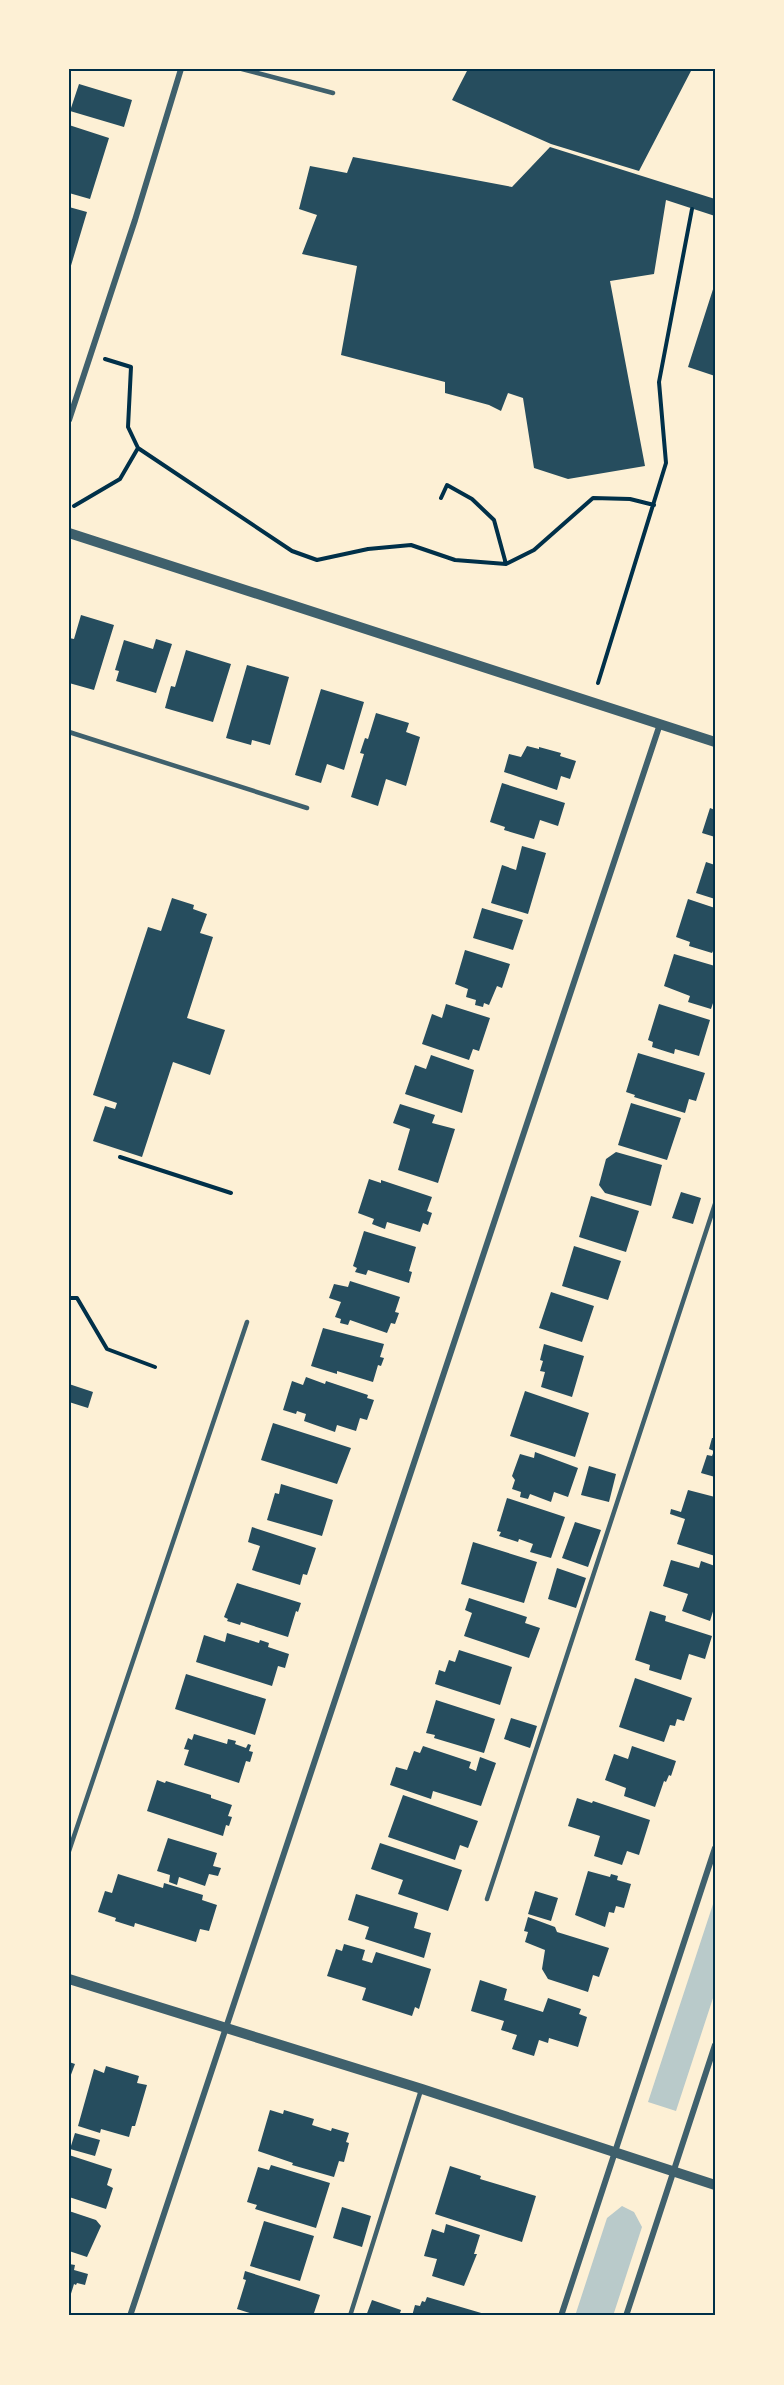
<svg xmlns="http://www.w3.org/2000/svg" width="784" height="2385" font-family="'Varela Round',sans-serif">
<rect width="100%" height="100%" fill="#fdf0d5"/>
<path fill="#b9caca" d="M 715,1898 L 715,1992 L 676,2111 L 648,2102 Z
M 622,2206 L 634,2212 L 642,2227 L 613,2316 L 575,2316 L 607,2218 Z"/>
<path fill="#264d5e" d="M 468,69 L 692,69 L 639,171 L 551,144 L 452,100 Z
M 79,84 L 132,100 L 124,127 L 70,111 Z
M 69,125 L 109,138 L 90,199 L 69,193 Z
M 550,147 L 715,199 L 715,216 L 666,200 L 654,274 L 610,281 L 645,466 L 568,479 L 534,468 L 523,398 L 508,393 L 501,411 L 489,405 L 445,393 L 445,382 L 341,355 L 357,266 L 302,254 L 317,215 L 299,209 L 310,166 L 347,173 L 353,157 L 512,187 Z
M 69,207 L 87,212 L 70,269 L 69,269 Z
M 715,283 L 715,376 L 688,367 Z
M 81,615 L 114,625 L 94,690 L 69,683 L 69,638 L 74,639 Z
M 156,639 L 172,644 L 156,693 L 116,681 L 119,671 L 115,670 L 124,640 L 153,649 Z
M 186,650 L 231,664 L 213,722 L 165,708 L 171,686 L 175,687 Z
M 247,665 L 289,677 L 270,745 L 252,740 L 251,745 L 226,738 Z
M 321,689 L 364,702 L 344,770 L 327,764 L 321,783 L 295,775 Z
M 376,713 L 409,723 L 406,732 L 420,737 L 406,786 L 386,779 L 378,806 L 351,797 L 364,754 L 360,753 L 365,738 L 368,739 Z
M 527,746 L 539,749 L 539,747 L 561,753 L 560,756 L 576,761 L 570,779 L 561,776 L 557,790 L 504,772 L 509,754 L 521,757 Z
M 502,783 L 565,803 L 558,826 L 540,820 L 534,839 L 504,830 L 505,827 L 490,822 Z
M 710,808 L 715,810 L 715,837 L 702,833 Z
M 522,846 L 546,853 L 528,914 L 491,903 L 502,865 L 516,870 Z
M 706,862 L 715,865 L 715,899 L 696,893 Z
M 172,898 L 194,905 L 193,909 L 207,914 L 200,933 L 213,937 L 187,1018 L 225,1030 L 210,1075 L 173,1062 L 142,1157 L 93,1141 L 105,1106 L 115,1109 L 117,1103 L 93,1095 L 148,927 L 161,931 Z
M 688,899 L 715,908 L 715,947 L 712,953 L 689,946 L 690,942 L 676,937 Z
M 482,908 L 523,920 L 513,950 L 473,938 Z
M 465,950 L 510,964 L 502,988 L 497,986 L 489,1005 L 484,1003 L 483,1007 L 475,1005 L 476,1000 L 466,997 L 468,989 L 455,984 Z
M 674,954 L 715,966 L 715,997 L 711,1009 L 688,1002 L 690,996 L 664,986 Z
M 446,1004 L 490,1018 L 479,1051 L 473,1049 L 469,1060 L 422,1044 L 432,1014 L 442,1018 Z
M 659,1004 L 710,1020 L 699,1056 L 675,1049 L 674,1054 L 652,1047 L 653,1042 L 648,1040 Z
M 638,1053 L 705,1073 L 696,1101 L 689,1099 L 685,1113 L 634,1097 L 635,1095 L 626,1092 Z
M 431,1055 L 474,1070 L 462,1113 L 405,1094 L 415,1065 L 426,1069 Z
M 631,1103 L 681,1118 L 667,1160 L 618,1145 Z
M 400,1104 L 435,1115 L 432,1123 L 455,1129 L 438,1183 L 398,1170 L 410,1129 L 393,1123 Z
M 616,1152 L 662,1165 L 651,1206 L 605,1193 L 599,1185 L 606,1159 Z
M 369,1179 L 381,1183 L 381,1180 L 432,1197 L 427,1211 L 432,1213 L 428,1225 L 423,1223 L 420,1232 L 387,1222 L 385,1229 L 372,1224 L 374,1219 L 358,1213 Z
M 681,1192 L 701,1198 L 693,1224 L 672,1218 Z
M 591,1196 L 639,1211 L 626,1252 L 579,1237 Z
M 364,1231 L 416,1247 L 409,1271 L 412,1272 L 409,1283 L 368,1270 L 366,1275 L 355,1272 L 357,1268 L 353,1266 Z
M 574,1246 L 621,1261 L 608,1300 L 562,1286 Z
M 350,1281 L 400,1297 L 395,1312 L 399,1313 L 395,1324 L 391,1323 L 387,1333 L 350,1320 L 348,1325 L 340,1323 L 341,1319 L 335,1317 L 341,1302 L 329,1298 L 334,1284 L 348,1287 Z
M 551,1292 L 594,1306 L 582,1342 L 539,1328 Z
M 323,1328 L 384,1344 L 380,1357 L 384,1358 L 381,1366 L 378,1365 L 373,1382 L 337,1371 L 337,1374 L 311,1366 Z
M 544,1344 L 584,1356 L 572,1397 L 541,1387 L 545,1372 L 540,1371 L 543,1361 L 540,1360 Z
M 306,1377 L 325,1384 L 326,1381 L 368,1395 L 367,1398 L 374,1400 L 367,1420 L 360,1418 L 356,1431 L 337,1425 L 335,1432 L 304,1421 L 306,1414 L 297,1411 L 296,1414 L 283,1410 L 292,1381 L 303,1385 Z
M 69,1384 L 93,1392 L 88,1408 L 69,1402 Z
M 525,1391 L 589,1413 L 575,1457 L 510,1436 Z
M 273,1423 L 351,1448 L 337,1484 L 261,1460 Z
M 712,1438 L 715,1438 L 715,1477 L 701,1473 L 707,1455 L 712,1456 L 714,1451 L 709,1449 Z
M 535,1452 L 578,1468 L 568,1497 L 554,1492 L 551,1502 L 530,1494 L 528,1499 L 520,1497 L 521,1492 L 512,1489 L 515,1480 L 512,1476 L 520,1454 L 534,1458 Z
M 589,1466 L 616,1474 L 609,1502 L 581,1495 Z
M 281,1484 L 333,1500 L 322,1536 L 267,1520 L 275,1493 L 279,1494 Z
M 688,1490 L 715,1497 L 715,1556 L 677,1544 L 685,1519 L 670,1514 L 671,1509 L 681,1512 Z
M 507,1498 L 565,1517 L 551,1558 L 530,1552 L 533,1544 L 519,1539 L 518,1542 L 499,1536 L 501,1532 L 497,1531 Z
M 575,1522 L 601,1530 L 588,1567 L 562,1558 Z
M 252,1527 L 316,1548 L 307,1575 L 303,1574 L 300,1585 L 252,1570 L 260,1546 L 248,1542 Z
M 473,1542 L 537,1562 L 524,1603 L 461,1584 Z
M 671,1560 L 699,1568 L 701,1561 L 715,1566 L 715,1605 L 710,1621 L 682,1611 L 688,1594 L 663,1586 Z
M 557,1568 L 586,1578 L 576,1608 L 548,1599 Z
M 237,1583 L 301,1603 L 298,1612 L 296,1611 L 288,1637 L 241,1622 L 240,1625 L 227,1621 L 228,1619 L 224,1617 Z
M 469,1598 L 527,1617 L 525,1623 L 540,1628 L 529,1658 L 464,1636 L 472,1613 L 465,1610 Z
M 650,1611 L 666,1616 L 665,1621 L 712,1636 L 705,1659 L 689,1654 L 681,1680 L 649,1670 L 650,1665 L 635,1660 Z
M 227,1633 L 259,1643 L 260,1640 L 269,1643 L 268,1647 L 289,1654 L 285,1668 L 278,1666 L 272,1686 L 196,1662 L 204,1635 L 225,1642 Z
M 459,1650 L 512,1667 L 500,1705 L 435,1684 L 439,1670 L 445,1672 L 449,1660 L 455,1662 Z
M 186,1674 L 266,1699 L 255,1735 L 175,1709 Z
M 635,1678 L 692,1698 L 684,1721 L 677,1719 L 675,1726 L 670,1725 L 664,1742 L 619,1727 Z
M 436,1700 L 495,1719 L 484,1753 L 434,1738 L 435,1735 L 426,1733 Z
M 511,1718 L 537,1726 L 530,1748 L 504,1739 Z
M 194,1734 L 227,1744 L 228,1739 L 236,1741 L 235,1744 L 246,1748 L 248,1744 L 251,1745 L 249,1751 L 253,1752 L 250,1762 L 246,1761 L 239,1783 L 184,1765 L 189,1750 L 184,1749 L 188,1738 L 192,1740 Z
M 423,1746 L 471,1762 L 469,1768 L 476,1771 L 480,1757 L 496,1763 L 481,1806 L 433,1791 L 431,1799 L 390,1785 L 396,1767 L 407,1770 L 414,1751 L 420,1753 Z
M 632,1746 L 676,1761 L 671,1776 L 669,1775 L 666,1782 L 664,1781 L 655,1807 L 624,1796 L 626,1788 L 605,1780 L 614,1754 L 628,1759 Z
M 157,1780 L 165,1783 L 166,1781 L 211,1795 L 211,1798 L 232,1805 L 228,1816 L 232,1817 L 229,1826 L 226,1825 L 223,1836 L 147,1811 Z
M 403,1795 L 478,1821 L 468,1848 L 460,1845 L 455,1860 L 388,1837 Z
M 577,1798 L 592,1803 L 593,1801 L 650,1820 L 639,1855 L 627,1851 L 622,1865 L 594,1856 L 600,1836 L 568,1826 Z
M 168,1838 L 217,1853 L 213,1866 L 221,1868 L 218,1876 L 209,1874 L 205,1886 L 179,1877 L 177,1885 L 169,1882 L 170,1875 L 157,1871 Z
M 380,1843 L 462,1870 L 448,1911 L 398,1894 L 403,1880 L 371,1869 Z
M 588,1871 L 610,1877 L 611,1874 L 618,1876 L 617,1880 L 631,1884 L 624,1908 L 616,1906 L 614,1913 L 609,1912 L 605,1927 L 575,1915 Z
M 118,1874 L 163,1888 L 164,1883 L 203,1895 L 202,1900 L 217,1905 L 209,1931 L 200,1929 L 196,1942 L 135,1923 L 134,1927 L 115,1921 L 116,1918 L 98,1912 L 105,1891 L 112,1893 Z
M 535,1891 L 558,1898 L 551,1921 L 528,1914 Z
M 356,1894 L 418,1913 L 414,1928 L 431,1933 L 424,1958 L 365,1939 L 369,1927 L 348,1920 Z
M 528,1917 L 555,1927 L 557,1932 L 609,1948 L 599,1977 L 593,1975 L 588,1992 L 548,1979 L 542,1969 L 545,1950 L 525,1942 L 528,1932 L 524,1931 Z
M 344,1944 L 365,1950 L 362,1960 L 372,1963 L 376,1952 L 431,1969 L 419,2009 L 415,2007 L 412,2016 L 362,2000 L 366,1988 L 327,1976 L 336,1949 L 342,1951 Z
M 480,1980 L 507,1989 L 504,2000 L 543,2012 L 548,1998 L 581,2009 L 579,2014 L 587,2017 L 578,2047 L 549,2038 L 548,2043 L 539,2040 L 534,2056 L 512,2049 L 517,2035 L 501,2030 L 504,2021 L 471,2011 Z
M 69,2062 L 75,2064 L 69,2080 Z
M 106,2066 L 139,2076 L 137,2083 L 147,2085 L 135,2126 L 132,2126 L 129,2137 L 101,2129 L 100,2133 L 78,2126 L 94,2069 L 104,2073 Z
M 270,2110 L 283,2114 L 284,2110 L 314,2119 L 312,2125 L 331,2131 L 332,2128 L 349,2133 L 346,2142 L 349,2143 L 344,2162 L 339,2161 L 334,2177 L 292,2165 L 293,2163 L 258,2151 Z
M 75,2133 L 100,2140 L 95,2156 L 70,2149 Z
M 69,2155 L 112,2169 L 107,2185 L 113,2188 L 106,2209 L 69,2197 Z
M 271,2165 L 330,2183 L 316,2228 L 255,2209 L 257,2205 L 247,2202 L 258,2167 L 269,2170 Z
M 450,2166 L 481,2176 L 480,2179 L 536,2196 L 522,2242 L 435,2214 Z
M 342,2207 L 371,2216 L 362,2247 L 333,2238 Z
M 69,2211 L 96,2220 L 101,2226 L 87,2257 L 69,2251 Z
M 264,2221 L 314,2236 L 300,2281 L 250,2266 Z
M 446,2224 L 480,2235 L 474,2254 L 477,2254 L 464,2286 L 432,2276 L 437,2259 L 424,2256 L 432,2229 L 444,2233 Z
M 69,2264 L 75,2265 L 74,2270 L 88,2274 L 85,2285 L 77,2283 L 76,2285 L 74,2284 L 70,2297 Z
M 245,2271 L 320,2295 L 313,2316 L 259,2316 L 237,2309 L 246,2280 L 243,2279 Z
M 427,2297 L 488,2315 L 488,2316 L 412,2316 L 415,2305 L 420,2306 L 422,2301 L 425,2302 Z
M 372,2300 L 401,2310 L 399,2316 L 366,2316 Z"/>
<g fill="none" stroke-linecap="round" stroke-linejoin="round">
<path stroke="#003049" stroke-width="4" d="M 105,359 L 131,367 L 128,427 L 138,448 L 292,551 L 317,560 L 368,549 L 411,545 L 455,560 L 506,564 L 534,550 L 593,498 L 630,499 L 654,505
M 441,498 L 447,485 L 472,499 L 494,520 L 506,564
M 74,506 L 120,479 L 138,448
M 598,683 L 666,463 L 659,382 L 692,209
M 120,1157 L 231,1193
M 69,1298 L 77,1298 L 107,1349 L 155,1367"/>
<path stroke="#3f606c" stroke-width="4.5" d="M 242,69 L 333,93
M 69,732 L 307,808
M 69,1851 L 247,1322
M 487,1899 L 715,1204
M 350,2316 L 421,2090"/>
<path stroke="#3f606c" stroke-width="6" d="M 69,420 L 135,220 L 181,69
M 130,2316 L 660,724
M 561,2316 L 715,1848
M 626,2316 L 715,2045"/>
<path stroke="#3f606c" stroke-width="10" d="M 69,533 L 715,742
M 69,1979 L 422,2089 L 715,2185"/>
</g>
<rect width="784" height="2385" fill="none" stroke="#fdf0d5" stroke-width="141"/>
<rect x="70" y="70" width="644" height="2244" fill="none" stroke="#003049" stroke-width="2"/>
</svg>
